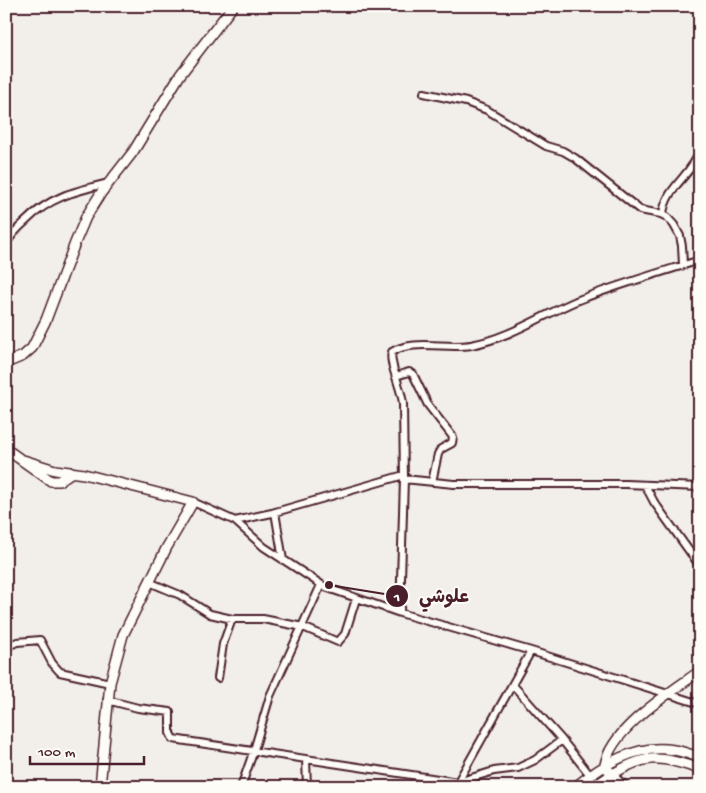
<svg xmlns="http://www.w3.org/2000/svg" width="706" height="793" font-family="'Gochi Hand','Playpen Sans Arabic',sans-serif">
<rect width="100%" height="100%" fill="#f2efeb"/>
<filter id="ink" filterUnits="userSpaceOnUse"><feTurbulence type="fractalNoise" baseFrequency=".02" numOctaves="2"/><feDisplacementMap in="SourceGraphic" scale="10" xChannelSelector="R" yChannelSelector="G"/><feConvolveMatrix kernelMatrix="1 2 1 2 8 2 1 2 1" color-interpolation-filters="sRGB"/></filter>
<g filter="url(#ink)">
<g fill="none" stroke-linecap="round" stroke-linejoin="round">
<defs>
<path id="street" d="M 424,93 L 466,102 L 487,110 L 546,146 L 563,151 L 575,158 L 640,210 L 661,214 L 667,217 L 674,225 L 680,236 L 682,246 L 683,265
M 663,214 C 666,187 691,176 700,151
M 6,244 C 11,235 18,228 26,221 C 51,196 76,191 109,183
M 396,376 L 409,372 L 413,374 L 428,405 L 453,437 L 452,443 L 441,449 L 438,454 L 432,482
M 404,479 L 454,484 L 626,484 L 700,487
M 645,485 L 654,502 L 700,566
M 193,502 L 235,521 L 264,547 L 325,587 L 400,613 L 531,651 L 700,704
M 275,512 L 283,560
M 235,521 L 272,513 L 404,475
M 149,582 L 180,595 L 210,614 L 232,619 L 263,619 L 303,627 L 338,642 L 345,634 L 356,599
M 400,613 L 404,479 L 403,404 C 402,389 388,362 392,352 C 411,339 447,349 471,345 C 509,338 541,316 576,301 C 617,285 659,273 700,260
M 6,647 L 17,642 L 40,640 L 52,663 L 60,672 L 110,683
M 218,678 L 223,644 L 232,619
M 513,685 L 562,740 L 590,775
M 107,700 L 138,708 L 170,712 L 170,733 L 173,739 L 458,782 L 494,771 L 518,768 L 535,760 L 562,740
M 306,759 L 307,787
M 612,774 L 626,787
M 241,787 L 254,750 L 270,696 L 321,585
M 455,787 L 531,651"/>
<path id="secondary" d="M 6,363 L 23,356 L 32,348 L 46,320 L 75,243 L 86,217 L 101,193 L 133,152 L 180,75 L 233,6
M 6,449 L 51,481 L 59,481 L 72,472
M 20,459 L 55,470 L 84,474 L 193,502 L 167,547 L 123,635 L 110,683 L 100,787
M 612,774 L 605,766 C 609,730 671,692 700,671
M 575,787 C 603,765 636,743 674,750 C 682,751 691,755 700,757
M 594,787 C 610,775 636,757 658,759 C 672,759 686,765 700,769"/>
</defs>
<use href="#street" stroke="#4a1f2b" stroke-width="10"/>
<use href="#secondary" stroke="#4a1f2b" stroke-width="12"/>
<use href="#street" stroke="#fdfcf7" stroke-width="6"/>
<use href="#secondary" stroke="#fdfcf7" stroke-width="9"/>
</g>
</g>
<path fill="none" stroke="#4a1f2b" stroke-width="2" d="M329 585L397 596"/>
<g fill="#4a1f2b" stroke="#fdfcf7" stroke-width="2">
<circle cx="329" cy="585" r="5"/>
<circle cx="397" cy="596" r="12"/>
</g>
<g font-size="15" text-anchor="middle" font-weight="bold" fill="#fff">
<text x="397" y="601">1</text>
</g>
<g font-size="18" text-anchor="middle" font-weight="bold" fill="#4a1f2b" stroke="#fdfcf7" stroke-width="4" stroke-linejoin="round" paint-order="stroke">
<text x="444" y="602">علوشي</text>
</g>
<rect width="706" height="793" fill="none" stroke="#fdfcf7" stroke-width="25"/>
<rect x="12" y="12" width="681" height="768" fill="none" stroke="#4a1f2b" stroke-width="2" filter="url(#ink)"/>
<path d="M30 756v8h114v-8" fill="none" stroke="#4a1f2b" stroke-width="2.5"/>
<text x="38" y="756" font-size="15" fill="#4a1f2b" stroke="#fdfcf7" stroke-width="4" paint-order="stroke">100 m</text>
</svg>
